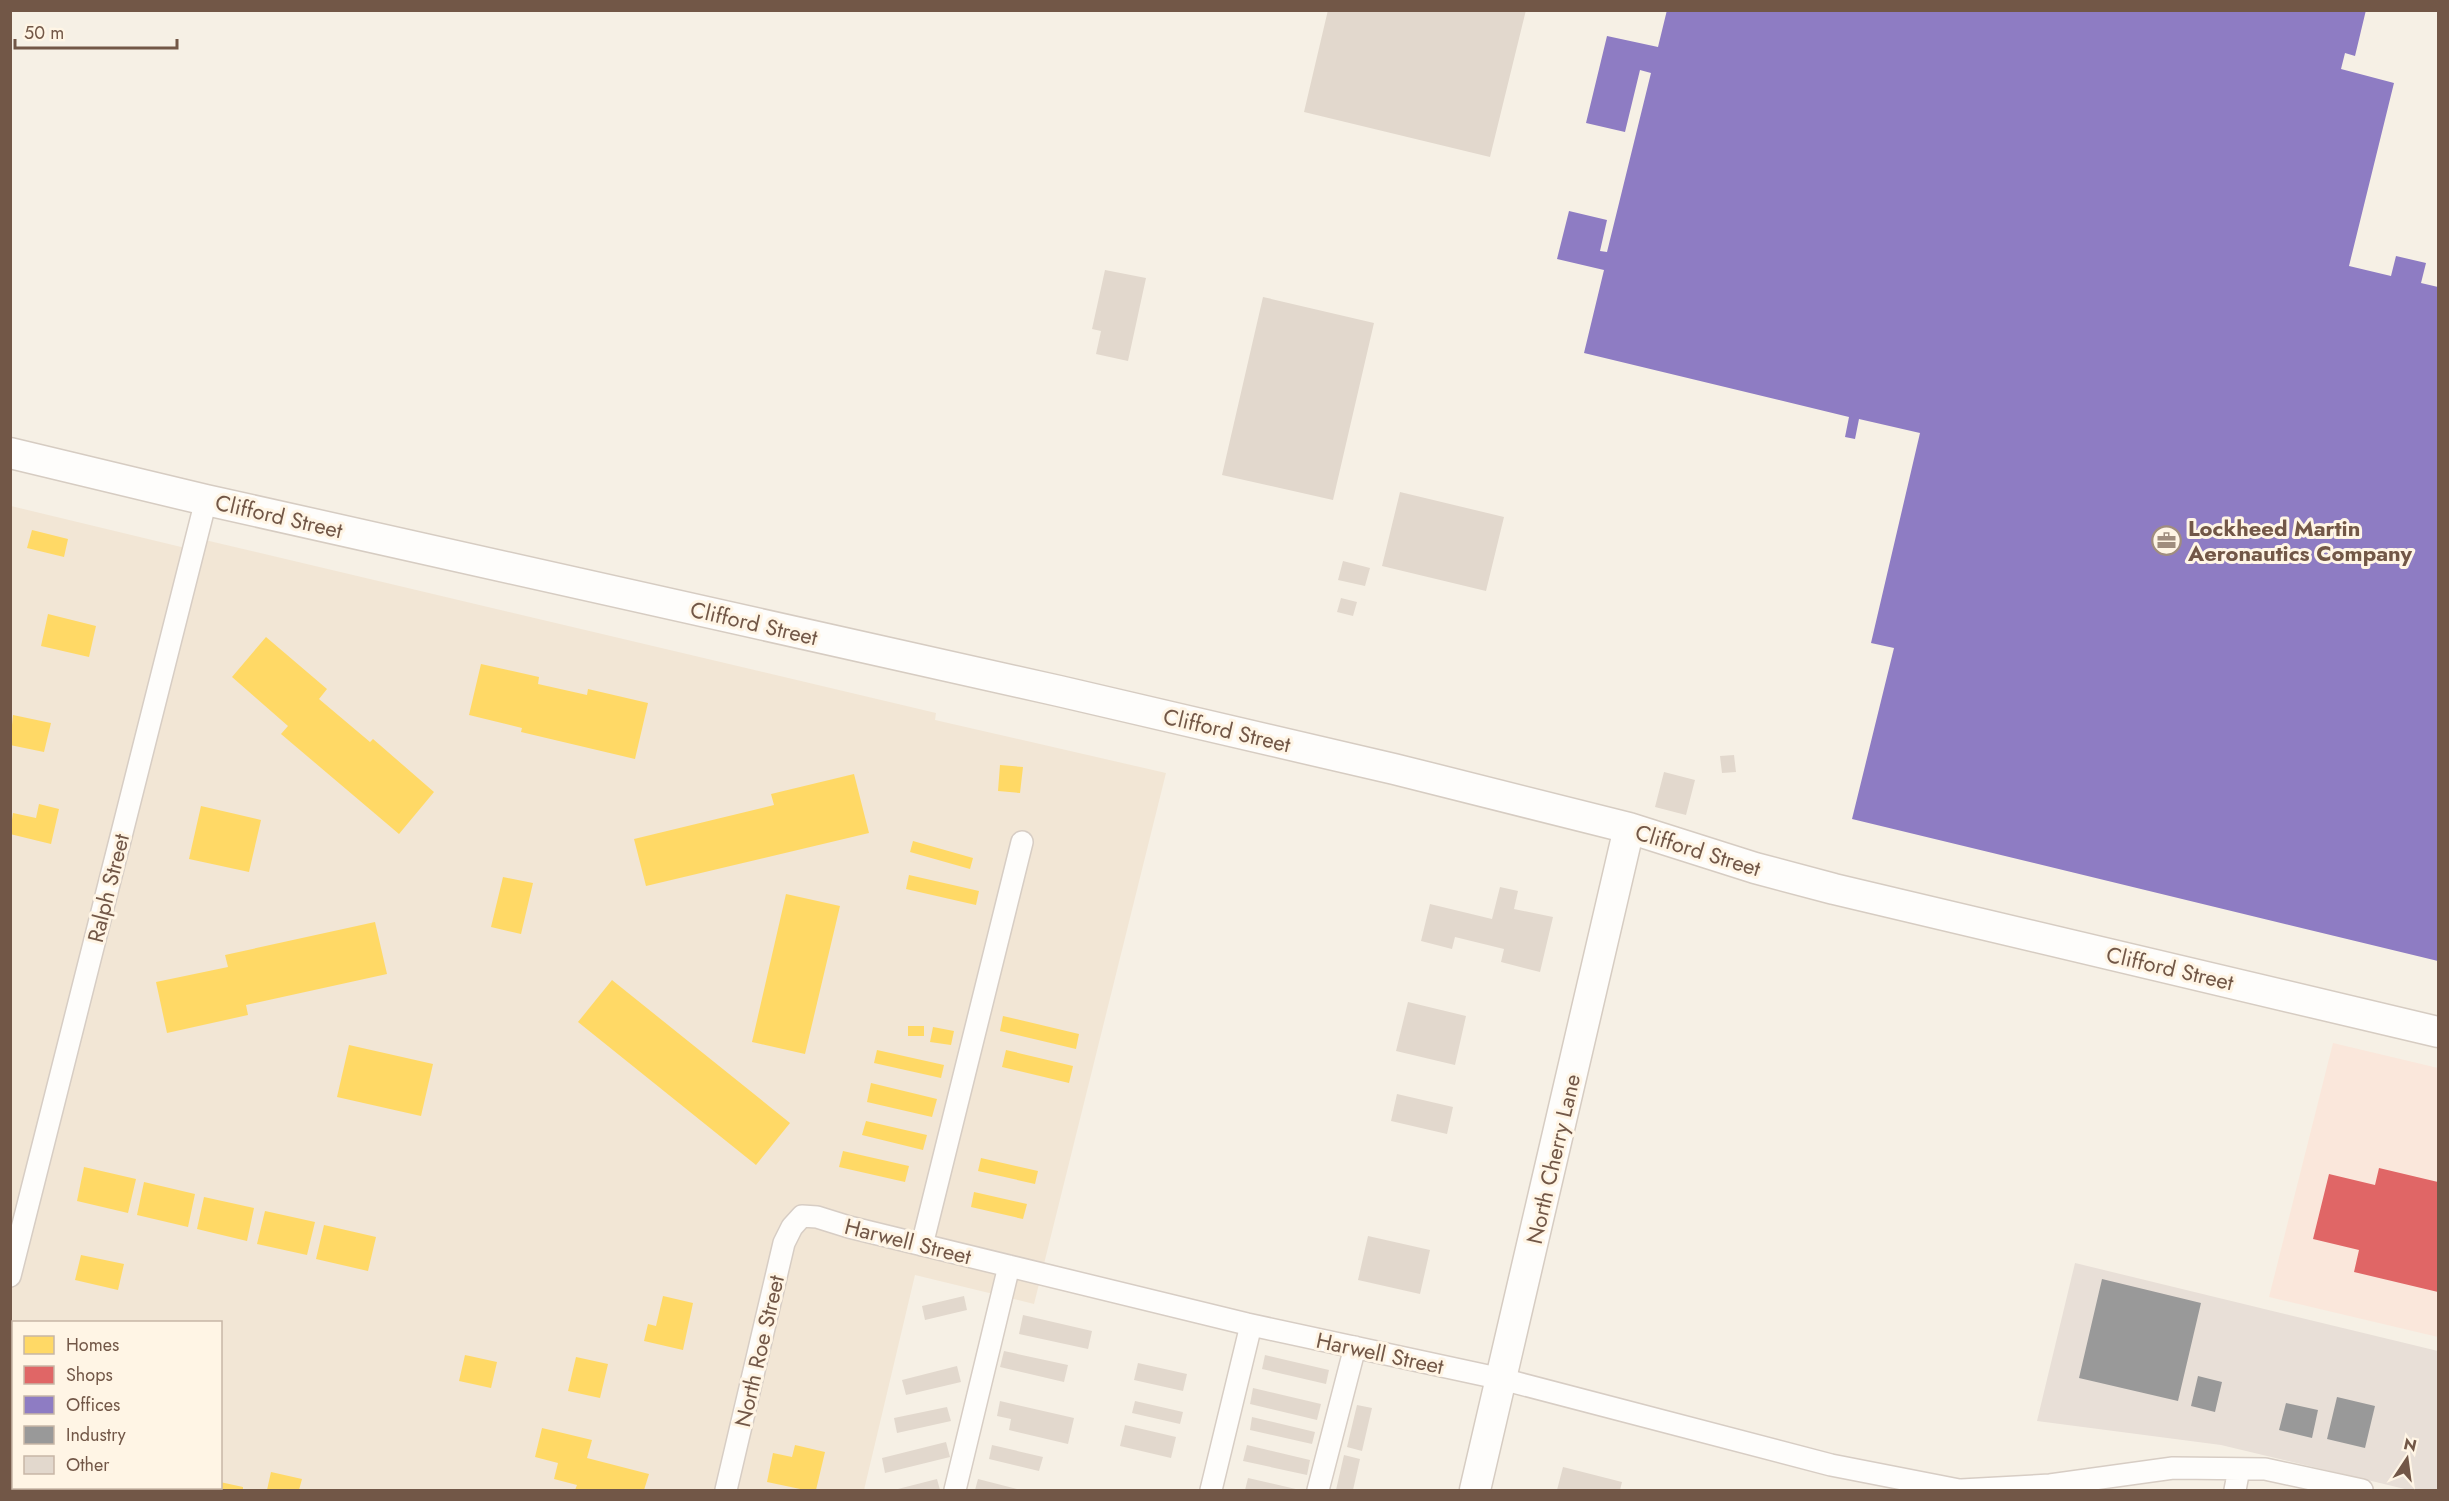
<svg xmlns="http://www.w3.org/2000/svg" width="2449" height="1501" font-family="Jost,sans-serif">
<rect width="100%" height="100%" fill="#f6f0e5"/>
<path fill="#f2e6d5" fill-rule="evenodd" d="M 11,506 L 202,552 L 205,540 L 936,713 L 935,720 L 1166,773 L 1034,1304 L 915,1275 L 864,1490 L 11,1490 ZM 14,1322 L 220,1322 L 220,1488 L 14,1488 Z"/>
<path fill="#fae7db" d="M 2333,1043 L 2438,1068 L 2438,1337 L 2269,1297 Z"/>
<path fill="#e8dfd7" d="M 2075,1263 L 2438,1351 L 2438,1490 L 2409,1490 L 2221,1445 L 2037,1421 Z"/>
<path fill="#ffd966" d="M 32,530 L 68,539 L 64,557 L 27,548 Z
M 48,614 L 96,626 L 89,657 L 41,646 Z
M 266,637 L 327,689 L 319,699 L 370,742 L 373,739 L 434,792 L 399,834 L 281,734 L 288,726 L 232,677 Z
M 481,664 L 539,677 L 538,684 L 587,695 L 588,689 L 648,703 L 635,759 L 521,732 L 522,728 L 469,715 Z
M 13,715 L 51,723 L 44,752 L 10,745 Z
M 1000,765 L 1023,767 L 1020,793 L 998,791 Z
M 854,774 L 869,833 L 646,886 L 634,839 L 774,805 L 771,794 Z
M 39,804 L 59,809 L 51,844 L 10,834 L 13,813 L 36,818 Z
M 201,806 L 261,820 L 249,872 L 189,859 Z
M 913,841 L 973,858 L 970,869 L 910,852 Z
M 909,875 L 979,891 L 976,905 L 906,889 Z
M 503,877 L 533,883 L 521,934 L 491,927 Z
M 786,894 L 840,906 L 805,1054 L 752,1042 Z
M 375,922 L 387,974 L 246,1005 L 248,1015 L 167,1033 L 156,982 L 228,967 L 225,955 Z
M 612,980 L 790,1123 L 756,1165 L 578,1022 Z
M 1003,1016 L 1079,1034 L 1076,1049 L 1000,1031 Z
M 908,1026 L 924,1026 L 924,1036 L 908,1036 Z
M 933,1027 L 954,1031 L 951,1045 L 930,1042 Z
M 349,1045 L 433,1064 L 421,1116 L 337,1097 Z
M 877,1050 L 944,1065 L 941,1078 L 874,1063 Z
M 1006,1050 L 1073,1066 L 1069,1083 L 1002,1067 Z
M 871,1083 L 937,1099 L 932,1117 L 867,1102 Z
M 866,1121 L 927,1135 L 923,1150 L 862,1135 Z
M 843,1151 L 909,1166 L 905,1182 L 839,1167 Z
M 981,1158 L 1038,1171 L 1035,1184 L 978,1171 Z
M 84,1167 L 136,1179 L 128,1213 L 77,1201 Z
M 144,1182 L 195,1194 L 188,1227 L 137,1215 Z
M 974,1192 L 1027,1204 L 1023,1219 L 971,1207 Z
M 204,1197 L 254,1208 L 247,1241 L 197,1229 Z
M 265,1211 L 315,1222 L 307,1255 L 257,1244 Z
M 324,1225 L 376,1237 L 368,1271 L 316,1259 Z
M 81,1255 L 124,1264 L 118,1290 L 75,1280 Z
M 663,1296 L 693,1303 L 683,1350 L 644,1341 L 648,1324 L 656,1326 Z
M 465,1355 L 497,1362 L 491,1388 L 459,1381 Z
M 576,1357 L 608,1364 L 600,1398 L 568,1391 Z
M 542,1428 L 592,1440 L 587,1458 L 649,1474 L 644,1490 L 575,1490 L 577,1485 L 554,1479 L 558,1463 L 535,1457 Z
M 795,1445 L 825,1452 L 816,1490 L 805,1490 L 767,1482 L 773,1453 L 792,1457 Z
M 271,1472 L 302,1479 L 299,1490 L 267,1490 Z
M 220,1482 L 243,1487 L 243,1490 L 204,1490 L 205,1488 L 220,1488 Z
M 103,1488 L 152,1488 L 161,1490 L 102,1490 Z"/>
<path fill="#e06666" d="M 2379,1168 L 2438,1182 L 2438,1292 L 2354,1272 L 2359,1250 L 2313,1239 L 2329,1174 L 2375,1185 Z"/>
<path fill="#8e7cc3" d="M 1667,10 L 2366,10 L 2355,56 L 2345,53 L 2341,69 L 2394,83 L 2349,266 L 2391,276 L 2396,256 L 2426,263 L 2421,283 L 2438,287 L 2438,961 L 1852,819 L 1894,648 L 1871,643 L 1920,433 L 1859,419 L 1855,439 L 1845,437 L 1849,417 L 1584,353 L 1604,270 L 1557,259 L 1569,211 L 1607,220 L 1600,251 L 1607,252 L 1651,73 L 1640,70 L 1625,132 L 1586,123 L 1607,36 L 1658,47 Z"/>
<path fill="#999" d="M 2102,1279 L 2201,1303 L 2178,1401 L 2079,1378 Z
M 2198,1376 L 2222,1382 L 2215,1412 L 2191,1406 Z
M 2337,1397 L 2375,1406 L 2365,1448 L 2327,1439 Z
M 2286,1403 L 2318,1410 L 2312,1438 L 2279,1430 Z"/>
<path fill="#e2d8cd" d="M 1328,10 L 1526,10 L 1490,157 L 1304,112 Z
M 1105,270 L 1146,278 L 1128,361 L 1096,354 L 1101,331 L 1092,329 Z
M 1263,297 L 1374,323 L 1333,500 L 1222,475 Z
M 1400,492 L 1504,517 L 1486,591 L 1382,566 Z
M 1343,561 L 1370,568 L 1365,586 L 1338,580 Z
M 1341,598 L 1357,602 L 1353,616 L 1337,612 Z
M 1734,755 L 1736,772 L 1722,773 L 1720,756 Z
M 1664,772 L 1695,780 L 1686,815 L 1655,807 Z
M 1500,887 L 1518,891 L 1514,909 L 1553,917 L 1540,972 L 1501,962 L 1504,949 L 1455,937 L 1452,949 L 1421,941 L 1430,904 L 1492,919 Z
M 1408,1002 L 1466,1016 L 1455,1065 L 1396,1051 Z
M 1397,1094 L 1453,1107 L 1447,1134 L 1391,1121 Z
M 1368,1236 L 1430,1250 L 1420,1294 L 1358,1280 Z
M 964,1296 L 967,1310 L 925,1320 L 922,1306 Z
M 1023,1315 L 1092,1331 L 1088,1349 L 1019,1334 Z
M 1004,1351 L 1068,1365 L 1064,1382 L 1000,1367 Z
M 1265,1355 L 1329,1370 L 1326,1384 L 1262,1369 Z
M 1138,1363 L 1187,1374 L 1183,1391 L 1134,1380 Z
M 957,1366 L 961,1382 L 906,1395 L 902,1380 Z
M 1253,1388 L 1321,1404 L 1317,1420 L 1250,1404 Z
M 1000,1401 L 1074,1418 L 1068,1444 L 1009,1430 L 1011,1419 L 997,1416 Z
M 1135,1401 L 1183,1412 L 1180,1424 L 1132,1413 Z
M 1357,1405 L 1372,1408 L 1362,1451 L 1347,1447 Z
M 947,1407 L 951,1421 L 897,1433 L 894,1418 Z
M 1252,1417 L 1315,1432 L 1312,1444 L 1250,1430 Z
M 1125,1425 L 1176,1437 L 1171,1458 L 1120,1446 Z
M 946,1442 L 950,1457 L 885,1473 L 882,1458 Z
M 992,1445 L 1043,1457 L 1039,1471 L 989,1459 Z
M 1247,1445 L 1310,1460 L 1307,1475 L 1243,1461 Z
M 1344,1455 L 1360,1459 L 1353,1490 L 1336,1490 Z
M 1563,1467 L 1622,1482 L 1620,1490 L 1557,1490 Z
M 1248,1478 L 1300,1490 L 1245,1490 Z
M 937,1479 L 940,1490 L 894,1490 Z
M 978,1479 L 1021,1490 L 975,1490 Z"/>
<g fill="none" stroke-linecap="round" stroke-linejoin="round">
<defs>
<path id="street" d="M 922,1245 L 1022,842
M 10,1276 L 206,500
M 726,1490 L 784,1243 L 792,1227 L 802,1216 L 817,1217 L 849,1227 L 1247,1324 L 1502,1379 L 1831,1465 L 1959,1490
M 955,1490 L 1009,1266
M 1211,1490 L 1251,1325
M 1318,1490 L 1355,1347
M 1961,1490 L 2050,1485 L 2173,1468 L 2265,1469 L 2362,1490
M 2235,1490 L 2239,1469"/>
<path id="secondary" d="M 10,453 L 206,500 L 1059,691 L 1394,769 L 1629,828 L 1755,868 L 1834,889 L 2438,1032
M 1475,1490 L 1629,828"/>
</defs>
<use href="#street" stroke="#d7cdc4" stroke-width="24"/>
<use href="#secondary" stroke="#d6ccc2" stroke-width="33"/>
<use href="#street" stroke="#fefdfb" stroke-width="21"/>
<use href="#secondary" stroke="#fefdfb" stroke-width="30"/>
</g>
<defs>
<symbol id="office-ring" viewBox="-11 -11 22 22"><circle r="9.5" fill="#fff5e5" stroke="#a08d7e" stroke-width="1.5"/><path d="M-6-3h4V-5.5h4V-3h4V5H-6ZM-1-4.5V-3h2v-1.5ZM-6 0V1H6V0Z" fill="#a08d7e"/></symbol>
</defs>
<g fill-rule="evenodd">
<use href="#office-ring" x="2150" y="524" width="33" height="33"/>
</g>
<g text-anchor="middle" stroke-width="6" stroke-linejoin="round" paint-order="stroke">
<g font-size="22" fill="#725747" stroke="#fff5e5">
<text transform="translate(279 516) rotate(13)" y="8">Clifford Street</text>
<text transform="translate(754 623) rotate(13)" y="8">Clifford Street</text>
<text transform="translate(1227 730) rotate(13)" y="8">Clifford Street</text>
<text transform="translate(1698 850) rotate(17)" y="8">Clifford Street</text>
<text transform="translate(108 888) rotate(-76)" y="8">Ralph Street</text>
<text transform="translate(2170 968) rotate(13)" y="8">Clifford Street</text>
<text transform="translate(1553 1159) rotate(-77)" y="8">North Cherry Lane</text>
<text transform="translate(908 1241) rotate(14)" y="8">Harwell Street</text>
<text transform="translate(759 1351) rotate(-77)" y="8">North Roe Street</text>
<text transform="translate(1380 1353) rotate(12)" y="8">Harwell Street</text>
</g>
<g font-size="22" font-weight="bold" fill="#725747" stroke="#fff5e5" text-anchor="start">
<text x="2188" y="536">Lockheed Martin<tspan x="2188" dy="25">Aeronautics Company</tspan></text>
</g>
</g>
<rect width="2449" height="1501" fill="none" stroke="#725747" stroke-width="24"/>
<rect x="12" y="1321" width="210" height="168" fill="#fff5e5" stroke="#c7b6a6" stroke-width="1.5"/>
<rect x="24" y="1336" width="30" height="18" fill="#ffd966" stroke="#c7b6a6" stroke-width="1.5"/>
<text x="66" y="1351" font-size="18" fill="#725747">Homes</text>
<rect x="24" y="1366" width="30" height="18" fill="#e06666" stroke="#c7b6a6" stroke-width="1.5"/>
<text x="66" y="1381" font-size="18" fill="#725747">Shops</text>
<rect x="24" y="1396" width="30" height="18" fill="#8e7cc3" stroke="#c7b6a6" stroke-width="1.5"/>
<text x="66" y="1411" font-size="18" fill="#725747">Offices</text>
<rect x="24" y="1426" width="30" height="18" fill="#999999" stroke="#c7b6a6" stroke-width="1.5"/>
<text x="66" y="1441" font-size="18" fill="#725747">Industry</text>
<rect x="24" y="1456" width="30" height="18" fill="#e2d8cd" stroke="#c7b6a6" stroke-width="1.5"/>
<text x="66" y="1471" font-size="18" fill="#725747">Other</text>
<g transform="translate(2407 1459) rotate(13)" stroke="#fff5e5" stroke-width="4.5" paint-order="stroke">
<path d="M0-4.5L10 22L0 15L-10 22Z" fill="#725747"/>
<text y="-9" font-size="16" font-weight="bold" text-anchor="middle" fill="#725747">N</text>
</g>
<path d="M15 39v9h162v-9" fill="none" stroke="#725747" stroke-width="3"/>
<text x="24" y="39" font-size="18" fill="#725747" stroke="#fff5e5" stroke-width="4.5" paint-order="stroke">50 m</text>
</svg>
